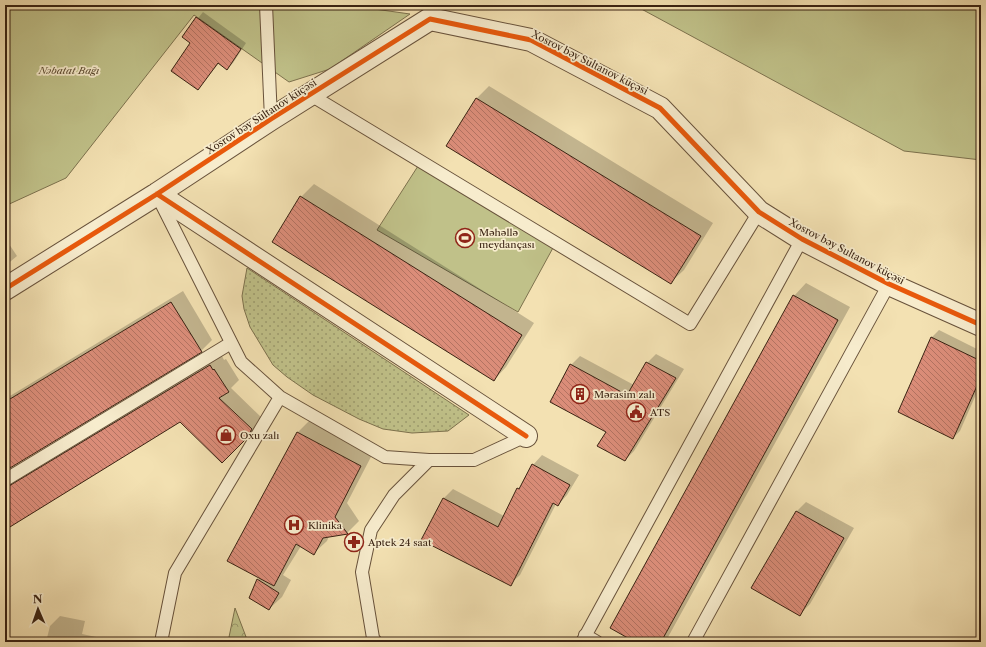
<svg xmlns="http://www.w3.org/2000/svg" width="986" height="647" font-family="'Libre Caslon Text',serif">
<defs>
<pattern id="grass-dots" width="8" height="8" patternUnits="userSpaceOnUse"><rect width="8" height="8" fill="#c0c189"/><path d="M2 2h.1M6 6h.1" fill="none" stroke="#9d9c6f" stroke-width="1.8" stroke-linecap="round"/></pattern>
<pattern id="forest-crowns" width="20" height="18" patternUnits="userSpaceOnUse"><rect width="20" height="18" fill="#c0c189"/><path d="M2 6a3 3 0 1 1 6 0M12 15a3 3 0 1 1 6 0" fill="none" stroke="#9d9c6f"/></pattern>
<pattern id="building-back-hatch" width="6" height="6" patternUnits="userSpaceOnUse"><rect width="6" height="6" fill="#db8d79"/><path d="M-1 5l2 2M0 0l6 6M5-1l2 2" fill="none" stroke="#b37362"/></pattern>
</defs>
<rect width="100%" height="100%" fill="#f3e1b2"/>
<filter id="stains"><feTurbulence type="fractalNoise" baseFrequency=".005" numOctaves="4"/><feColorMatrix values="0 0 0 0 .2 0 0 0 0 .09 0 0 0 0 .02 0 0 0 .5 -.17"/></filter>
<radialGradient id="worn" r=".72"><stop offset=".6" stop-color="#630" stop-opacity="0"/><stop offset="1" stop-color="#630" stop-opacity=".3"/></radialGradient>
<path fill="url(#grass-dots)" stroke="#7d724e" d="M 247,268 L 469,415 L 448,431 L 412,433 L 383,429 L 359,419 L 313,395 L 287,377 L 273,365 L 250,327 L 244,309 L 242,296 Z"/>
<path fill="url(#forest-crowns)" stroke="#7d724e" d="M 235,608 L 248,642 L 228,642 Z"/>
<path fill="#c0c189" stroke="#7d724e" d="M 5,5 L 346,5 L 410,14 L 330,69 L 289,82 L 194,15 L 66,178 L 5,206 Z
M 634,5 L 981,5 L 981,160 L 904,151 Z
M 418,166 L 554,246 L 518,312 L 377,230 Z"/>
<path fill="#0003" d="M 203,12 L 246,43 L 233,63 L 227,69 L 219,63 L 198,89 L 192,43 L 183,37 Z
M 489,86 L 713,223 L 684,270 L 671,282 L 476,99 Z
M 314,184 L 534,323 L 506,367 L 494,380 L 301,197 Z
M 5,238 L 17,256 L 5,266 Z
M 806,283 L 850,307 L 667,639 L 664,642 L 637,642 L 794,296 Z
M 183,291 L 212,340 L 201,351 L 8,468 L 10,473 L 221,354 L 224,360 L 226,359 L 239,380 L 231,388 L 262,418 L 258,426 L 222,462 L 180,421 L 5,529 L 5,399 Z
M 939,330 L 981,351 L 981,383 L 960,431 L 953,438 L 899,412 L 932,337 Z
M 656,354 L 684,369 L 634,451 L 625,460 L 607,431 L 571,365 L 580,356 L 634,385 L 647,363 Z
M 310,420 L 373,453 L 347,503 L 359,521 L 347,533 L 329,536 L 327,541 L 314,553 L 301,546 L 283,575 L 291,580 L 282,597 L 269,609 L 258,580 L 260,578 L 228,560 L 298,432 Z
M 542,455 L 579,475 L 567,495 L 558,505 L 556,504 L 520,575 L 510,584 L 443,499 L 453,489 L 504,516 L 518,489 L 521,486 L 533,465 Z
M 806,502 L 854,528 L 810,604 L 800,614 L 796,512 Z
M 60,616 L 85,621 L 82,634 L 120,642 L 46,642 L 50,626 Z"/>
<path fill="url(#building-back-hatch)" stroke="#3a2313" d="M 196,17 L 241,49 L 227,70 L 218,63 L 198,90 L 171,71 L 190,43 L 182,37 Z
M 476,98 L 701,236 L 671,284 L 446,146 Z
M 300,196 L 522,335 L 494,381 L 272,242 Z
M 793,295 L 838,320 L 661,642 L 635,642 L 610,628 Z
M 171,302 L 202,352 L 5,471 L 5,402 Z
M 931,337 L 981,361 L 981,377 L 953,439 L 898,412 Z
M 646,362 L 676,378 L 625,461 L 597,446 L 606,432 L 550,402 L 570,364 L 627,395 Z
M 210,365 L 213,370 L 214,369 L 229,392 L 219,398 L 252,429 L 247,438 L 222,463 L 180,422 L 5,530 L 5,487 L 9,486 Z
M 297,432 L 361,466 L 335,517 L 348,534 L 323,538 L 314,555 L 296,544 L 274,586 L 227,561 Z
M 532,464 L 570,485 L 558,506 L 553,503 L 511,586 L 421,540 L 443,498 L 498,527 L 517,488 L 519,489 Z
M 796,511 L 844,538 L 800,616 L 751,588 Z
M 257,579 L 279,593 L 269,610 L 249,598 Z"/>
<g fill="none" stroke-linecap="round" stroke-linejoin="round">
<defs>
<path id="lane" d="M 266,5 L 271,119
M 309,94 L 690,324 L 759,212
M 159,199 L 241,362 L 280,397 L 385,457 L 429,460 L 474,460 L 526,436
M 5,480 L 231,343
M 585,635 L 597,642
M 161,642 L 175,573 L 280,397
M 376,642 L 373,638 L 362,572 L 371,530 L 394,495 L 429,460
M 582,642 L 802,239
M 693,642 L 889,284"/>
<path id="street" d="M 157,194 L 526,436
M 5,289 L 157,194 L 271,119 L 430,19 L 531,40 L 660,108 L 759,212 L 802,239 L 889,284 L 981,325"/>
</defs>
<use href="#lane" stroke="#68523b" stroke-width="14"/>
<use href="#street" stroke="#68523b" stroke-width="24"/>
<use href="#lane" stroke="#f7eccd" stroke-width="12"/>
<use href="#street" stroke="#f7eccd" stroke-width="22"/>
<defs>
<path id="cycleway" d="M 157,194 L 526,436
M 5,289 L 157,194 L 271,119 L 430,19 L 531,40 L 660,108 L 759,212 L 802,239 L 889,284 L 981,325"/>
</defs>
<use href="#cycleway" stroke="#f7eccd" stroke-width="8"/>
<use href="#cycleway" stroke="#e8590c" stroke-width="5"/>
</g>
<defs>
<symbol id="stadium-ring" viewBox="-11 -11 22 22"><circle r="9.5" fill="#f7eccd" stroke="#8f2418" stroke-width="1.5"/><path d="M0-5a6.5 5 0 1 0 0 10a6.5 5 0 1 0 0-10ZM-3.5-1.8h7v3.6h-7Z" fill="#8f2418"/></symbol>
<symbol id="building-ring" viewBox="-11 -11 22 22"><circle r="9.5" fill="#f7eccd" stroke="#8f2418" stroke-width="1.5"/><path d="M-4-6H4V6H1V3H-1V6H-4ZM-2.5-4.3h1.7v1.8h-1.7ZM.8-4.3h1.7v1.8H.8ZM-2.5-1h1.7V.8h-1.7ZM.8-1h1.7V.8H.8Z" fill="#8f2418"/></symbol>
<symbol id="civic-ring" viewBox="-11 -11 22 22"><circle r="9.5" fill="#f7eccd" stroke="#8f2418" stroke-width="1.5"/><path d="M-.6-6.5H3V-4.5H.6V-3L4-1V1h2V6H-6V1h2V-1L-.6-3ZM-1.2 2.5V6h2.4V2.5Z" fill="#8f2418"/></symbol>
<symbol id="shop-ring" viewBox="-11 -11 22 22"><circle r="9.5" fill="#f7eccd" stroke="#8f2418" stroke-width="1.5"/><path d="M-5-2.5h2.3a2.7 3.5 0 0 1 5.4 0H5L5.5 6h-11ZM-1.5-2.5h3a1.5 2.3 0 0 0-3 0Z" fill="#8f2418"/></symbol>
<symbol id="hospital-ring" viewBox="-11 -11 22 22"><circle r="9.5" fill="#f7eccd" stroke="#8f2418" stroke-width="1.5"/><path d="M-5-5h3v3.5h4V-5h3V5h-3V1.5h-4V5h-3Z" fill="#8f2418"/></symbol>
<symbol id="pharmacy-ring" viewBox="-11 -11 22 22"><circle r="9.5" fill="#f7eccd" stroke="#8f2418" stroke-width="1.5"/><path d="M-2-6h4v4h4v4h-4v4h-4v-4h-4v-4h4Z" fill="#8f2418"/></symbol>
</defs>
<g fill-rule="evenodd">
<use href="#stadium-ring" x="454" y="227" width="22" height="22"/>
<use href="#building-ring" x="569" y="383" width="22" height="22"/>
<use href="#civic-ring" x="625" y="401" width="22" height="22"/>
<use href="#shop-ring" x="215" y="424" width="22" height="22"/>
<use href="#hospital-ring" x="283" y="514" width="22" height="22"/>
<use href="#pharmacy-ring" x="343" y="531" width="22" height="22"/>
</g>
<g text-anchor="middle" stroke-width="3.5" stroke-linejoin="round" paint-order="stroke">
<g font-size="10" fill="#3a2313" stroke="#f7eccd">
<text transform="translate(590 62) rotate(27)" y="4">Xosrov bəy Sultanov küçəsi</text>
<text transform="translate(261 116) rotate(-33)" y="4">Xosrov bəy Sultanov küçəsi</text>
<text transform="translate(847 251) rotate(28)" y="4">Xosrov bəy Sultanov küçəsi</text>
</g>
<g font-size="10" font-style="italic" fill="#5c4a30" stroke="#f7eccd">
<text x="69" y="74">Nəbatat Bağı</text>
</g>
<g font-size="10" fill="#3a2313" stroke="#f7eccd" text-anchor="start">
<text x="479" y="236">Məhəllə<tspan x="479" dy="12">meydançası</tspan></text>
<text x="594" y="398">Mərasim zalı</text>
<text x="650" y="416">ATS</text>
<text x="240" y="439">Oxu zalı</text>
<text x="308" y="529">Klinika</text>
<text x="368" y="546">Aptek 24 saat</text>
</g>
</g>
<rect width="986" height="647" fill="none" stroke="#f3e1b2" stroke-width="20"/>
<rect x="6" y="6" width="974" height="635" fill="none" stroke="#3a2313" stroke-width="2"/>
<rect x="10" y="10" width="966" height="627" fill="none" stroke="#3a2313"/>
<g transform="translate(38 609) rotate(358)" stroke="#f7eccd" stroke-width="3" paint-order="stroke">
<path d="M0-3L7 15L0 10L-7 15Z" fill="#3a2313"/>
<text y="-6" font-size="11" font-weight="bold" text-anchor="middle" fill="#3a2313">N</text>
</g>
<rect width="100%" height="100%" filter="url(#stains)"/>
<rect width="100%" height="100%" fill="url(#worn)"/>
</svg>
